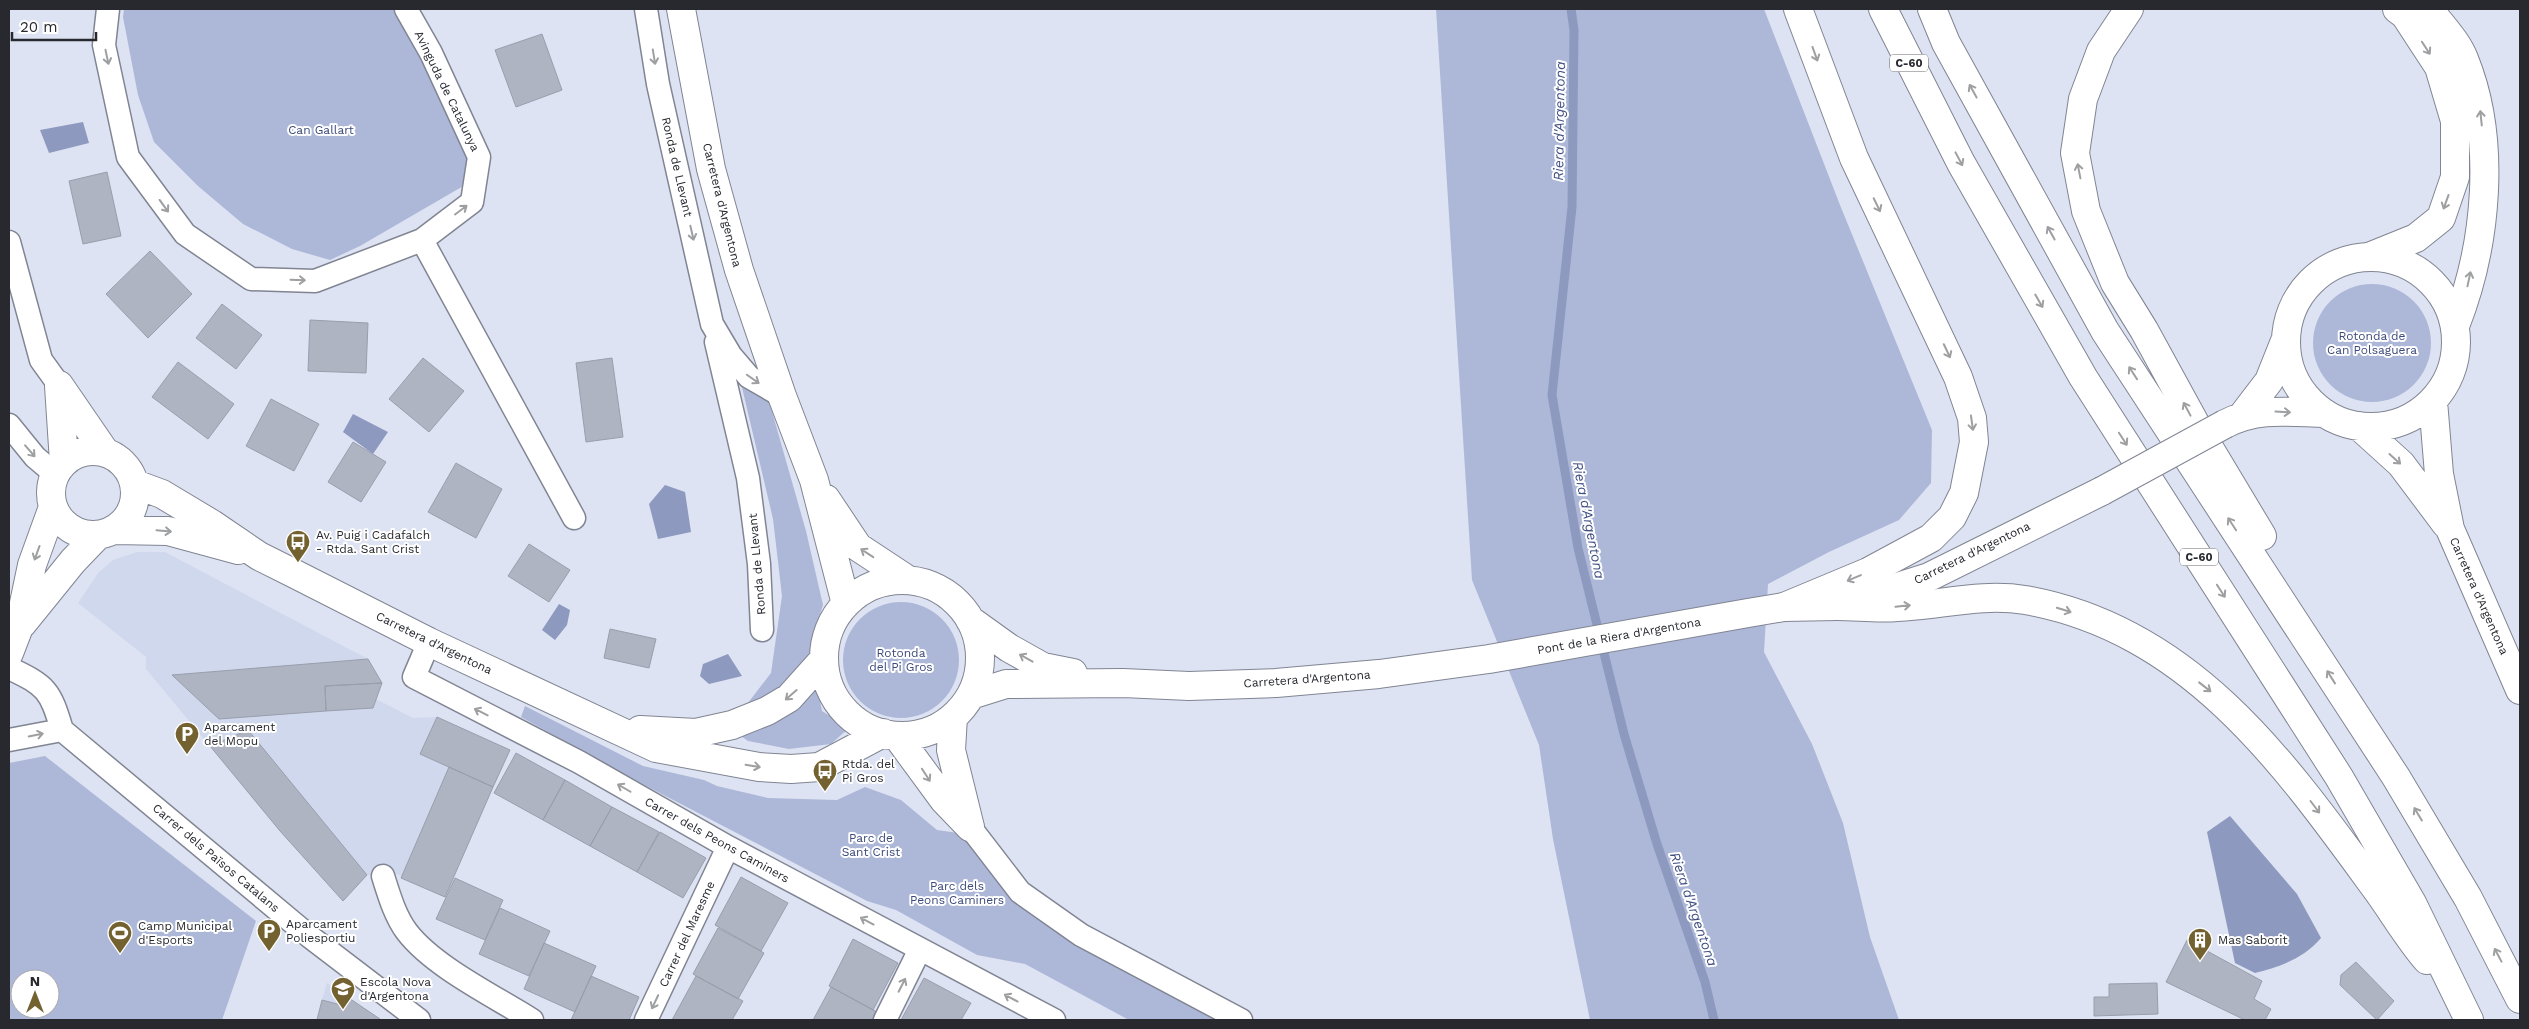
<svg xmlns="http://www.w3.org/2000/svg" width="2529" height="1029" font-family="'Work Sans',sans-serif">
<rect width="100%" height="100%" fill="#dde3f2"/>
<path fill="#d0d8ee" d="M 137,552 L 165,552 L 368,659 L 376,699 L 413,718 L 437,717 L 510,750 L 445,897 L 397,874 L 367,875 L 343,901 L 280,831 L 146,669 L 146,657 L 78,603 L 98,573 L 113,560 Z
M 327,983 L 343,994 L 382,1020 L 316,1020 Z"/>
<path fill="#adb8d9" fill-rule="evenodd" d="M 124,9 L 397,9 L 479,157 L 465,185 L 360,246 L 330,260 L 292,249 L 243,224 L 198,186 L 154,142 L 138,95 L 123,17 Z
M 1436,9 L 1764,9 L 1840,205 L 1932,430 L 1931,483 L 1899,520 L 1829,552 L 1768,584 L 1764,652 L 1812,744 L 1843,823 L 1870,937 L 1899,1020 L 1590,1020 L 1553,839 L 1539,745 L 1472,580 Z
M2313 343a59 59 0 1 1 118 0a59 59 0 1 1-118 0Z
M 740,379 L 769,401 L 806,531 L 823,605 L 812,639 L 813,654 L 789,687 L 741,712 L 771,673 L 782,596 L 773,519 Z
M843 660a58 58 0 1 1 116 0a58 58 0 1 1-116 0Z
M 816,681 L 822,711 L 849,728 L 831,744 L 789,749 L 748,741 L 738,734 Z
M 525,706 L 643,766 L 704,780 L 717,786 L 768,798 L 837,800 L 865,787 L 901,800 L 937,830 L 972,835 L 1017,899 L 1224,1020 L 1129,1020 L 1025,964 L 977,955 L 896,910 L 867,901 L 629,777 L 521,717 Z
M 45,756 L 256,921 L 222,1020 L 9,1020 L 9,763 ZM 20,979 L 50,979 L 50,1009 L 20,1009 Z"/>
<path fill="#8d99be" d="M 83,122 L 89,143 L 49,153 L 40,130 Z
M 353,414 L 388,432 L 373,454 L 343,432 Z
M 665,485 L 685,492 L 691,532 L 658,539 L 649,504 Z
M 559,604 L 570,610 L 567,625 L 555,640 L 542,630 Z
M 728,654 L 742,676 L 709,684 L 700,676 L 703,664 Z
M 2230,816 L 2297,894 L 2321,938 C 2303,959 2281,966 2255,973 L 2235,963 L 2207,832 Z"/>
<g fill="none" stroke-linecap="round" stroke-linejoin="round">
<path stroke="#8d99be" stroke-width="9" d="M 1571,9 L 1574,30 L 1572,207 L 1552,395 L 1578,548 L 1624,734 L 1657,844 L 1705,982 L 1714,1020"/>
</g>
<path fill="#afb4c3" stroke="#999eac" d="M 542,34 L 562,90 L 516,107 L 495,50 Z
M 107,172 L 121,236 L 83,244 L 69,181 Z
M 150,251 L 192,294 L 148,338 L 106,294 Z
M 222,304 L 262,335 L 236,369 L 196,338 Z
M 310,320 L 368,323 L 366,373 L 308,371 Z
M 423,358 L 464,391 L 429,432 L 389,399 Z
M 612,358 L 623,437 L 586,442 L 576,363 Z
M 178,362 L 234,404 L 208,439 L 152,397 Z
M 271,399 L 319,424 L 294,471 L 246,446 Z
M 353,442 L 386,462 L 361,502 L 328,482 Z
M 456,463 L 502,489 L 476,538 L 428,512 Z
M 529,544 L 570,570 L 549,602 L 508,576 Z
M 610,629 L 656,639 L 649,668 L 604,658 Z
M 368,659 L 382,683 L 325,686 L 326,711 L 219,719 L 172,675 Z
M 382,683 L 373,708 L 326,711 L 325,686 Z
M 437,717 L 510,750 L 493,787 L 420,754 Z
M 248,730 L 367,875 L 343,901 L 280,831 L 210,746 Z
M 516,753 L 565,780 L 543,820 L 494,793 Z
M 449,767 L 493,787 L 445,897 L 401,878 Z
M 565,780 L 612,807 L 590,846 L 543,820 Z
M 612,807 L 659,832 L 637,872 L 590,846 Z
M 660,832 L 706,858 L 683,898 L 637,872 Z
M 741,877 L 788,903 L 761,951 L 715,925 Z
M 455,878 L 503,900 L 485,940 L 436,919 Z
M 500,908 L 550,931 L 529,976 L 479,954 Z
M 718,928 L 764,953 L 738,999 L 693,974 Z
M 853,939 L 898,963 L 873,1010 L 829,986 Z
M 2187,940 L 2262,981 L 2254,999 L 2271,1009 L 2265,1020 L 2245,1020 L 2166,982 Z
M 544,943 L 596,966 L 575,1012 L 524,989 Z
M 2356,962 L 2394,1001 L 2377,1020 L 2340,985 L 2341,975 Z
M 591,976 L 639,997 L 629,1020 L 571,1020 Z
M 696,976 L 743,1001 L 732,1020 L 672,1020 Z
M 924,978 L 971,1003 L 961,1020 L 901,1020 Z
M 2157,983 L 2158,1014 L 2094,1016 L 2094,997 L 2109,997 L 2109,984 Z
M 831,987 L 877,1012 L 872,1020 L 813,1020 Z
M 343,994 L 380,1019 L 380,1020 L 317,1020 L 322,1000 L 341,1005 Z"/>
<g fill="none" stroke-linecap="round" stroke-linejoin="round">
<defs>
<path id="street" d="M 108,9 L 104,45 L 128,157 L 185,234 L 251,279 L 315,281 L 422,240 L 472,202 L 479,157 L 431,53 L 406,9
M 646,9 L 658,84 L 712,324 L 731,356 L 749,377 L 782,396
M 422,240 L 574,518
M 9,242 L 41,360 L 59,385
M 716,342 L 748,478 L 759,564 L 762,630
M 9,425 L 35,457 L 55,474
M 429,642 L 414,677 L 579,762 L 728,847 L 1054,1020
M 9,668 C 47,686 50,690 62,730 L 309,936 L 419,1020
M 9,740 L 62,730
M 970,827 L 1020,892 L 1081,935 L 1241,1020
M 383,876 C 389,895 395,916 407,932 C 434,967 494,996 532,1020
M 646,1020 L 728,847
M 885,1020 L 920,949"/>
<path id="secondary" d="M 681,9 L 711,169 L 739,270 L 782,396 L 814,480 L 846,604
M2286 342a85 85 0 1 1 170 0a85 85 0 1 1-170 0Z
M 59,385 L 105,452
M 59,386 L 64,462
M 2433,401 L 2439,474 L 2450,529 L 2520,690
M 2243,415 L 2269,381 L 2285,341
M 2225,424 C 2258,407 2288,412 2324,413
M 2359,426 L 2401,464 L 2446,524
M51 493a42 42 0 1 1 84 0a42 42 0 1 1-84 0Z
M 135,484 L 162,494 L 212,524 L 259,556 L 291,572 L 429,642 L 656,748 L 759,767 L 791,769 L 819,767 L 883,733
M 826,499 L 858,547 L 908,580
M 115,530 L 168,531 L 238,550
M824 658a78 78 0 1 1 156 0a78 78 0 1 1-156 0Z
M 970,620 L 1009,648 L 1043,667 L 1073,673
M 22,624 L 73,561 L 98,535
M 9,653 L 19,627 L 32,565 L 53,507
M 971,695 L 1006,684 L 1123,683 L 1189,686 L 1276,683 L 1379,674 L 1489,659 L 1748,613 L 1784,607 L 1837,606 L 1929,577 L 2102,491
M 953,717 L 951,750 L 970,827
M 640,730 L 696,733 L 732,725 L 767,711 L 789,698 L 824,659
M 897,736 L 944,800 L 970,827"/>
<path id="highway" d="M 1883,9 L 1961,163 L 2083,377 L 2339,777 L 2412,903 L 2469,1020
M 1932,9 L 1946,43 L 2105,331 L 2396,777 L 2468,898 L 2520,999
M 2129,9 L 2101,51 L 2083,99 L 2075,153 L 2086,211 L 2115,283 L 2144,330 L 2202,436 L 2262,536
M 2429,9 C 2440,24 2457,41 2464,59 C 2497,140 2487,245 2455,326
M 2369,257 L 2416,238 L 2441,218 L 2455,177 L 2455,121 L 2439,67 L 2405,15 L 2397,9
M 1837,606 C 1857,606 1878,609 1897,607 C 1940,605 1982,593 2025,600 C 2189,629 2283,761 2374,886 C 2392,910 2407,937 2427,960
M 1784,607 L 1868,572 L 1931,538 L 1952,517 L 1964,493 L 1974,442 L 1972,418 L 1958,377 L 1854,158 L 1798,9"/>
</defs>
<use href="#street" stroke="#818593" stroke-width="25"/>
<use href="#secondary" stroke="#818593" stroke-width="30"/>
<use href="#highway" stroke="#818593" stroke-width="30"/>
<use href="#street" stroke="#fff" stroke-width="22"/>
<use href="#secondary" stroke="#fff" stroke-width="28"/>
<use href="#highway" stroke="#fff" stroke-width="28"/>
<defs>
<path id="secondary-bridge" d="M 2102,491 L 2225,424"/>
</defs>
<use href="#secondary-bridge" stroke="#818593" stroke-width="30" stroke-linecap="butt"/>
<use href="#secondary-bridge" stroke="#fff" stroke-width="28"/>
</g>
<defs><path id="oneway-shaft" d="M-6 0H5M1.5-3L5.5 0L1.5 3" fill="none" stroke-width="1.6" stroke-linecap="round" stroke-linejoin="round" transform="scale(1.25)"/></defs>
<g stroke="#9e9fa1">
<use href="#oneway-shaft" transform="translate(2426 48) rotate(57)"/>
<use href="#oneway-shaft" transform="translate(1815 54) rotate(70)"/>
<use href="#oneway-shaft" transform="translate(107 57) rotate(78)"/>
<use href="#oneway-shaft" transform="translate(654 57) rotate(81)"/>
<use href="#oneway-shaft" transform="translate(1973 91) rotate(-119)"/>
<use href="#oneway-shaft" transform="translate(2481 118) rotate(-96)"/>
<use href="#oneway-shaft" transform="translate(1959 159) rotate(62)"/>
<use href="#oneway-shaft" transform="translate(2079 171) rotate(-101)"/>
<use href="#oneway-shaft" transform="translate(2446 202) rotate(110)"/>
<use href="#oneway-shaft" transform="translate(1877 205) rotate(64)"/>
<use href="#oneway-shaft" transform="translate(164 206) rotate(54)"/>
<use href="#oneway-shaft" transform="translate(461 210) rotate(-37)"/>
<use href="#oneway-shaft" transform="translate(692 233) rotate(77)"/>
<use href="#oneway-shaft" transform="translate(2051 233) rotate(-119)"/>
<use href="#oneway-shaft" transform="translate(2469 279) rotate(-78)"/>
<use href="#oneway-shaft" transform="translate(298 280) rotate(2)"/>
<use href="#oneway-shaft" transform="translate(2039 301) rotate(60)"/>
<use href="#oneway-shaft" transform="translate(1947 351) rotate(65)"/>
<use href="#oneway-shaft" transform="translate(2133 373) rotate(-123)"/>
<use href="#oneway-shaft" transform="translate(753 379) rotate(35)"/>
<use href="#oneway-shaft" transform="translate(2187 409) rotate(-118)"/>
<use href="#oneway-shaft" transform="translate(2283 412) rotate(3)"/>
<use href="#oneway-shaft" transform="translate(1972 423) rotate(82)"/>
<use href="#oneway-shaft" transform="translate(2123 439) rotate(57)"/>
<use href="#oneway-shaft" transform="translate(30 451) rotate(49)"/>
<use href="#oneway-shaft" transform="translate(2395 459) rotate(42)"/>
<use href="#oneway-shaft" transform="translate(2232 524) rotate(-123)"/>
<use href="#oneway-shaft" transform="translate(164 531) rotate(5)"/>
<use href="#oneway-shaft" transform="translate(37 553) rotate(110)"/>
<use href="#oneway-shaft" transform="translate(867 553) rotate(-147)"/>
<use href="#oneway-shaft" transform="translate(1854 578) rotate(157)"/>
<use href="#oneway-shaft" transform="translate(2221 591) rotate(57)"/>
<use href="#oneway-shaft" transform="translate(1903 606) rotate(-6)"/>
<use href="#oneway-shaft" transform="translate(2064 610) rotate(17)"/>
<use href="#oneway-shaft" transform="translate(1026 658) rotate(-151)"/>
<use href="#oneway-shaft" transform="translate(2331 677) rotate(-122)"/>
<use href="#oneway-shaft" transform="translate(2205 687) rotate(38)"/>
<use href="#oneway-shaft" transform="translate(791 695) rotate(139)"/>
<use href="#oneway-shaft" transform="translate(481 712) rotate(-153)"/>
<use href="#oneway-shaft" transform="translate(36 735) rotate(-11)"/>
<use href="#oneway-shaft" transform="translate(753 766) rotate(9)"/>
<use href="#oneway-shaft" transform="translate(926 775) rotate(57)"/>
<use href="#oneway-shaft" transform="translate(624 788) rotate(-150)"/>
<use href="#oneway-shaft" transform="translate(2315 807) rotate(53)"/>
<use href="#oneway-shaft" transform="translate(2418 814) rotate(-121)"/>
<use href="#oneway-shaft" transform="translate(867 921) rotate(-152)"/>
<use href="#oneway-shaft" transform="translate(2498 955) rotate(-118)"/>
<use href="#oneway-shaft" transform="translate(902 985) rotate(-63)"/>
<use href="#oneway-shaft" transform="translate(1011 998) rotate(-152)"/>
<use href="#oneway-shaft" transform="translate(655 1002) rotate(115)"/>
</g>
<defs>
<symbol id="bus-pin" viewBox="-11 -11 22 30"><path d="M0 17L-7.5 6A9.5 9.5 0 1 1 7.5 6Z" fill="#736230" stroke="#fff"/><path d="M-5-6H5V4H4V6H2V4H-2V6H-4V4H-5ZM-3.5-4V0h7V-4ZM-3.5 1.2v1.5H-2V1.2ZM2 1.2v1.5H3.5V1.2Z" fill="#fff"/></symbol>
<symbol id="parking-pin" viewBox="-11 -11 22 30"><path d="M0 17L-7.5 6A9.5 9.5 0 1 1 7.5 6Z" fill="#736230" stroke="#fff"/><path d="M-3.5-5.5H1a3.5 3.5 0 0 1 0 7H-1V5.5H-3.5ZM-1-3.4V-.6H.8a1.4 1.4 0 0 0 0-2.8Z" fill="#fff"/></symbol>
<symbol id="stadium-pin" viewBox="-11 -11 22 30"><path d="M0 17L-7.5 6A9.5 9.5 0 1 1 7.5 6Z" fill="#736230" stroke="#fff"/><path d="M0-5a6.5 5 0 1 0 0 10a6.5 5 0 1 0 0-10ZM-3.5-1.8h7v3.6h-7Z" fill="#fff"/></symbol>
<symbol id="building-pin" viewBox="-11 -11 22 30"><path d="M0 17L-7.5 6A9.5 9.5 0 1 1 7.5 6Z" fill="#736230" stroke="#fff"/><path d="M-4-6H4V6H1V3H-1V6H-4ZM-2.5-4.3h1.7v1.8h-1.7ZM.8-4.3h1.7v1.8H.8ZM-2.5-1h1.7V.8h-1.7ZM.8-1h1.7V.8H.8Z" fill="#fff"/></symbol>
<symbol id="school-pin" viewBox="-11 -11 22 30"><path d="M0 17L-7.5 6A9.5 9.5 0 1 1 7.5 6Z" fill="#736230" stroke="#fff"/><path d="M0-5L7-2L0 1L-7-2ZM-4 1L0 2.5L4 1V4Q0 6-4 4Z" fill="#fff"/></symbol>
</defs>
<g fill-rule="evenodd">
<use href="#bus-pin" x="284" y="528" width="28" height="38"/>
<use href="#parking-pin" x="173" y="720" width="28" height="38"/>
<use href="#bus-pin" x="811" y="757" width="28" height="38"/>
<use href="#parking-pin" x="255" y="917" width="28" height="38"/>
<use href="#stadium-pin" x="106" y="919" width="28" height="38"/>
<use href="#building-pin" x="2186" y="926" width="28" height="38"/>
<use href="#school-pin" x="329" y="975" width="28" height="38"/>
</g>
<g text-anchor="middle" stroke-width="4" stroke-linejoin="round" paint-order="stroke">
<g fill="#fff" stroke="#68696d" stroke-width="1">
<rect x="1890" y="54.5" width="38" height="17" rx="4"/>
<rect x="2180" y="548.5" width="38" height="17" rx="4"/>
</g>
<g font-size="11" font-weight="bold" fill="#27292f">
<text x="1909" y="67">C-60</text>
<text x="2199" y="561">C-60</text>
</g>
<g font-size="12" fill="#27292f" stroke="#fff">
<text transform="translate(447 91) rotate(64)" y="4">Avinguda de Catalunya</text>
<text transform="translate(677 167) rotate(77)" y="4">Ronda de Llevant</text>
<text transform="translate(722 205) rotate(76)" y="4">Carretera d'Argentona</text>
<text transform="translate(1972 553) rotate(-26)" y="4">Carretera d'Argentona</text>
<text transform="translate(757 564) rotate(-95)" y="4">Ronda de Llevant</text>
<text transform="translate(2479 596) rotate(66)" y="4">Carretera d'Argentona</text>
<text transform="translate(1619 636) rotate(-10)" y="4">Pont de la Riera d'Argentona</text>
<text transform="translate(434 643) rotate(26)" y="4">Carretera d'Argentona</text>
<text transform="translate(1307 679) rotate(-4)" y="4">Carretera d'Argentona</text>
<text transform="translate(717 840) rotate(29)" y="4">Carrer dels Peons Caminers</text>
<text transform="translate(216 858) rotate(40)" y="4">Carrer dels Països Catalans</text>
<text transform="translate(687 934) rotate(-65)" y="4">Carrer del Maresme</text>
</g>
<g font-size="12" fill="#3b497b" stroke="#fff">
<text x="321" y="134">Can Gallart</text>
<text x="2372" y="340">Rotonda de<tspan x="2372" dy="14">Can Polsaguera</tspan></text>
<text x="901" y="657">Rotonda<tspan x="901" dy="14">del Pi Gros</tspan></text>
<text x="871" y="842">Parc de<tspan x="871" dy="14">Sant Crist</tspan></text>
<text x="957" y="890">Parc dels<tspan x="957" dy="14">Peons Caminers</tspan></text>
</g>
<g font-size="12" fill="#27292f" stroke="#fff" text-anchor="start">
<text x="316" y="539">Av. Puig i Cadafalch<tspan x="316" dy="14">- Rtda. Sant Crist</tspan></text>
<text x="204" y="731">Aparcament<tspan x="204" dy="14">del Mopu</tspan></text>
<text x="842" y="768">Rtda. del<tspan x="842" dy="14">Pi Gros</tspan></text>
<text x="286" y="928">Aparcament<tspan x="286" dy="14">Poliesportiu</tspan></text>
<text x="138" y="930">Camp Municipal<tspan x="138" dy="14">d'Esports</tspan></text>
<text x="2218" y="944">Mas Saborit</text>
<text x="360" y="986">Escola Nova<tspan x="360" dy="14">d'Argentona</tspan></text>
</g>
<g font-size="14" font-style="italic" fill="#415083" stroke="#fff">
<text transform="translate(1559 121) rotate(-89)" y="5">Riera d'Argentona</text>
<text transform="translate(1589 520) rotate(79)" y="5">Riera d'Argentona</text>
<text transform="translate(1694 909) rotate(71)" y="5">Riera d'Argentona</text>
</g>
</g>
<rect width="2529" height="1029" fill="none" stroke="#27292f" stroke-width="20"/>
<g transform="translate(35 994)"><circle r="24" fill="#ffffff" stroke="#a9a9ac"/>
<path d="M0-4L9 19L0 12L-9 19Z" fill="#736230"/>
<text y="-8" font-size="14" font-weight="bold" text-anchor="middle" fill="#27292f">N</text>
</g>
<path d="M12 32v8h84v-8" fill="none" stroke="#27292f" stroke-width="2.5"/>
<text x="20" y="32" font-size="15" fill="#27292f" stroke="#ffffff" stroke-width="4" paint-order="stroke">20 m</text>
</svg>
